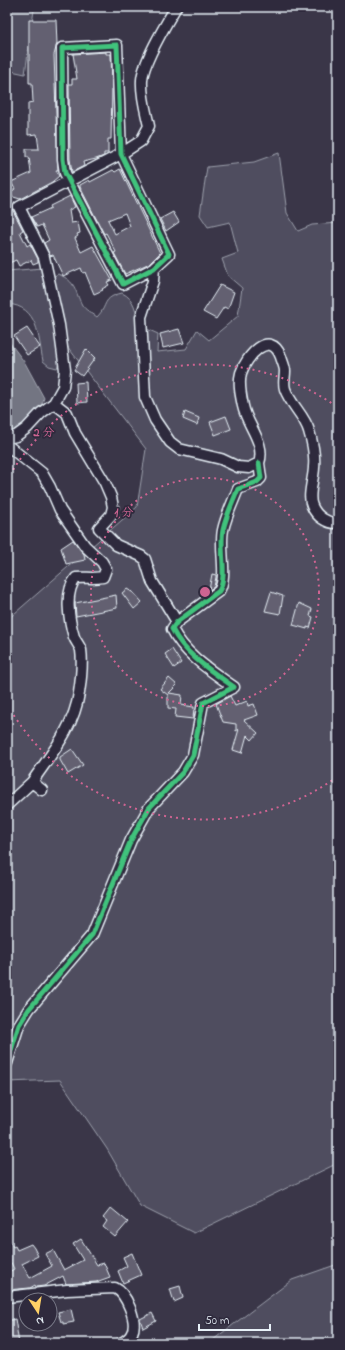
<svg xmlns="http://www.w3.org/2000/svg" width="345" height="1350" font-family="'Indie Flower','Klee One',sans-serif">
<rect width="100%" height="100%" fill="#3a3648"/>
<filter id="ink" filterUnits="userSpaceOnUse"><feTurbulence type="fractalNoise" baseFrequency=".025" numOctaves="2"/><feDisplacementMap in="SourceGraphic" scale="8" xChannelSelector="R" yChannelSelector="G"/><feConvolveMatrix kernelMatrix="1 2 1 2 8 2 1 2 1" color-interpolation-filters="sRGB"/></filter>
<g filter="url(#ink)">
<path fill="#504e5f" stroke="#9ca0ac" d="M 7,7 L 56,7 L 34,10 L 25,74 L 7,70 Z
M 279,153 L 287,213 L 298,231 L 312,225 L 338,223 L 338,1163 L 194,1233 L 140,1206 L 107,1149 L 60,1080 L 7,1082 L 7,620 L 137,507 L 146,449 L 67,346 L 51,278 L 58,274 C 77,282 74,290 82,305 C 85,310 92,313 97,317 C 109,305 101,298 122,293 C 135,299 136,311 138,325 L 158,334 L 157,352 L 186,349 L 197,330 L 209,340 L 238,316 L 242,288 L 228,276 L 222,259 L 238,253 L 230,222 L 208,227 L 200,215 L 207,167 L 254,162 Z
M 43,268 C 48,288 66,352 57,368 L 49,366 L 43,361 C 38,337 39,306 7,304 L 7,271 Z
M 338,1264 L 338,1340 L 334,1343 L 209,1343 L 292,1280 Z"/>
<path fill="#737482" stroke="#a2a6b1" d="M 7,339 L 25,363 L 44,398 C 40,412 22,431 7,434 Z"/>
<path fill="#636171" stroke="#e8f1f8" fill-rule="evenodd" d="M 29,20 L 56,20 L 57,44 L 54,55 L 58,170 L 56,170 L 59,176 L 52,182 L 20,199 L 7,195 L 15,189 L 11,182 L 31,173 L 29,157 L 26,157 L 26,149 L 39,149 L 37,134 L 28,135 L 28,103 L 33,102 L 32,83 L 29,83 Z
M 106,52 L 106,54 L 111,54 L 112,86 L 111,139 L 108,139 L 108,153 L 104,153 L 104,156 L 96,159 L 83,162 L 84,166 L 72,172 L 70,159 L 69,84 L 72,84 L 72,79 L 77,79 L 73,54 Z
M 120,169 L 160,253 L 150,263 L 125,274 L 114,253 L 116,252 L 106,233 L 104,234 L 80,187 L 80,185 L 89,180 L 90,182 L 113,170 L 115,172 ZM 125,213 L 130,226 L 115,234 L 108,220 Z
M 70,196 L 75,207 L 69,210 L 71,223 L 78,222 L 80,233 L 77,234 L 78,236 L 75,238 L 81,252 L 93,246 L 112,280 L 107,282 L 109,285 L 102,289 L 103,290 L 94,294 L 85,272 L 83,273 L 81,268 L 63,276 L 53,255 L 50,256 L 44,243 L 49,240 L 42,225 L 37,227 L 31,217 L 51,208 L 50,206 Z
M 7,199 L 23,230 L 20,232 L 27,246 L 30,244 L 38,259 L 38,262 L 33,264 L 31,260 L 19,266 L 16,260 L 7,264 Z
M 173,212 L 179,222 L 166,231 L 160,219 Z
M 220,285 L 234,292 L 228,309 L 224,307 L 216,319 L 203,312 Z
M 27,328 L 40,347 L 27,355 L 14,336 Z
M 179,329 L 184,343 L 163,348 L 160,334 Z
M 86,349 L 95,358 L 82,376 L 74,370 Z
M 86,382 L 87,402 L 77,403 L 76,383 Z
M 185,412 L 199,418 L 197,425 L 183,419 Z
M 226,416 L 231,429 L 215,435 L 210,422 Z
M 73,540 L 84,554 L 85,560 L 66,564 L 61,548 Z
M 212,574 L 216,575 L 216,577 L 214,587 L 209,590 Z
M 127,589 L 132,592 L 132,591 L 142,602 L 134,609 L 122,593 Z
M 271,592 L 283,596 L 280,614 L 265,611 Z
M 116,595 L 117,608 L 76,616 L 75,603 Z
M 299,603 L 312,609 L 310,616 L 313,617 L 310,628 L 307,627 L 307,629 L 293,625 Z
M 172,649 L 181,663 L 174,668 L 165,654 Z
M 169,678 L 177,685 L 169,693 L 182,695 L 181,705 L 194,707 L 193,719 L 175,717 L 176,709 L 168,708 L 168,695 L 160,689 Z
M 230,696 L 235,706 L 247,701 L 248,706 L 254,704 L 258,715 L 244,720 L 258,733 L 252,740 L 247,735 L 242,753 L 233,750 L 239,729 L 236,731 L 236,724 L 223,722 L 216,704 Z
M 72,749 L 83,765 L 68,774 L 60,760 L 60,757 Z
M 111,1208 L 128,1222 L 115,1237 L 103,1227 L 107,1221 L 103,1218 Z
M 7,1237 L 13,1247 L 15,1246 L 17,1250 L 31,1244 L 34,1248 L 38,1256 L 22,1264 L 30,1278 L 52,1266 L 45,1254 L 53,1250 L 64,1270 L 83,1260 L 73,1244 L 81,1239 L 97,1265 L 104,1263 L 110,1277 L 96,1282 L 66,1284 L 63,1276 L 44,1286 L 36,1287 L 35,1285 L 30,1288 L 7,1290 L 7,1273 L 14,1269 L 7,1254 Z
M 132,1253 L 141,1275 L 123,1283 L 118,1271 L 127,1266 L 123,1257 Z
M 180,1286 L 183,1298 L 174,1302 L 170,1289 Z
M 71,1309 L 74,1322 L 63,1324 L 63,1322 L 61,1322 L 58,1312 Z
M 152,1313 L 156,1321 L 143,1328 L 140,1319 Z
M 15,1319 L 19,1343 L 7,1343 L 7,1321 Z"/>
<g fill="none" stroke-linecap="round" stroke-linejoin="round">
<defs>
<path id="minor" d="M 117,45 L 121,154 L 169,254 L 154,268 L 123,284 L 65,173 L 63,159 L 62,48 Z
M 154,268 L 153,281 L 141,317 L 145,397 L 155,420 L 170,442 L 179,449 L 221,459 L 238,467 L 249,468 L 259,463 C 266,443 247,426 243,406 C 241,396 238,384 241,373 C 246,357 270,328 281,357 C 282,361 285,367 285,371 C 285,378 283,383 285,389 C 290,404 305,416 309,431 C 312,441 315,457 314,467 C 314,478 307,496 312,506 C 316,516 327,524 338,523
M 54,403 L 67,413 L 75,433 L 105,483 L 111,497 L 113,507 L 111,515 L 99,528 L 116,545 L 141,556 L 145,559 L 152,581 L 177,622
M 7,438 L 16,436 L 27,428 L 41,413 L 54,403 L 63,387 L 65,370 L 59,325 L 44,257 L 19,207 L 121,154 L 141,141 L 149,126 C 146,112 141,96 142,80 C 143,62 166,24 176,7
M 7,445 L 42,473 L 50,487 L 60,510 L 85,546 L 102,562 L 106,569 L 103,577 C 94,579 85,577 76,578 C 64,592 69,620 74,637 C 76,642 80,646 81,650 C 83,664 81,680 79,693 C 74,728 51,754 32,782
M 7,805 L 32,782 L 42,790
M 7,1063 L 19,1025 L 29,1009 L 92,935 L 131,840 L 149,808 L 183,772 L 193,755 L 203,703 L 234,687 C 211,671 185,655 172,629 L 177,622 L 219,591 C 228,576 219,549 223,530 C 226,516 233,502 238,489 L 257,482 L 261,478 L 259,463
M 7,1297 L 67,1290 L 115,1288 C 126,1293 138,1321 132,1333 C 130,1338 125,1341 121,1343"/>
</defs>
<use href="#minor" stroke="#e8f1f8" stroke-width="13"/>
<use href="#minor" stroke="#2f2a3d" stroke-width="10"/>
<defs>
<path id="cycleway" d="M 117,45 L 121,154 L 169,254 L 154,268 L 123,284 L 65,173 L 63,159 L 62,48 Z
M 7,1063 L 19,1025 L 29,1009 L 92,935 L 131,840 L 149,808 L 183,772 L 193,755 L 203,703 L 234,687 C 211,671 185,655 172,629 L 177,622 L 219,591 C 228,576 219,549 223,530 C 226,516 233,502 238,489 L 257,482 L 261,478 L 259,463"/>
</defs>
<use href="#cycleway" stroke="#2f2a3d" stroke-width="8"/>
<use href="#cycleway" stroke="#40c37c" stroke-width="5"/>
</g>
</g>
<g fill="none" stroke="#cf6492" stroke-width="2" stroke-dasharray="2 4">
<circle cx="205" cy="592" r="114"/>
<path d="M337 777A227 227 0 0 1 7 704M7 480A227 227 0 0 1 337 407"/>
</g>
<circle cx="205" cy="592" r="6" fill="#cf6492" stroke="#2f2a3d" stroke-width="2"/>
<g font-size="12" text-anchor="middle" font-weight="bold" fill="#cf6492" stroke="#2f2a3d" stroke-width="3.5" stroke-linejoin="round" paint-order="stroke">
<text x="44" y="436">2 分</text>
<text x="124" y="516">1 分</text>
</g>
<rect width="345" height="1350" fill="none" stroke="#2f2a3d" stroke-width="24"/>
<rect x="12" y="12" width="321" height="1326" fill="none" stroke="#e8f1f8" stroke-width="1.5" filter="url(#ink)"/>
<g transform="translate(38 1312) rotate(168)"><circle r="19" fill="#2f2a3d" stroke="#797a88"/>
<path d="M0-3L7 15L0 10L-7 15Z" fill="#ffd166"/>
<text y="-6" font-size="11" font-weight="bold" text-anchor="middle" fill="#e8f1f8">N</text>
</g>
<path d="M199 1324v6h71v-6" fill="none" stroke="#e8f1f8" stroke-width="2"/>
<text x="205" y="1324" font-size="12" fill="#e8f1f8" stroke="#2f2a3d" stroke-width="3" paint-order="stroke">50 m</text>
</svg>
